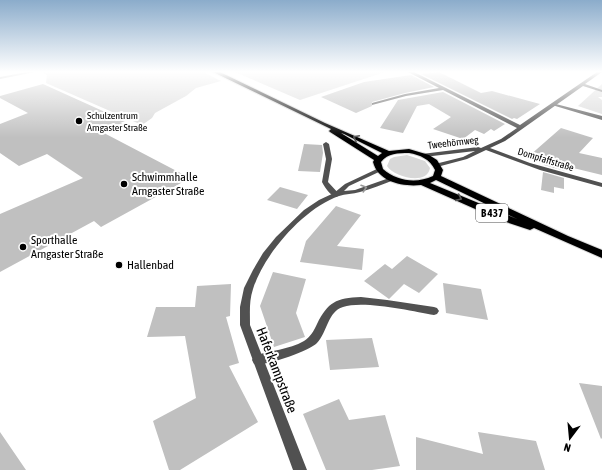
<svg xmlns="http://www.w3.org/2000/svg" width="602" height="470" font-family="'Asap Condensed',sans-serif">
<rect width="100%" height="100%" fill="#fff"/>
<path fill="#d8d8d8" d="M 50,72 L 203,72 L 221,81 L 196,88 L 186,96 L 155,113 L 152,118 L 142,125 L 46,83 L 47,75 L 43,73 Z
M 235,72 L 385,72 L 300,100 Z
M 602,84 L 602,97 L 598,97 L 602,100 L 602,114 L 578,106 Z
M 407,155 L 425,161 L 430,168 C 427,186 394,177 387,166 L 390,159 L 394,157 Z"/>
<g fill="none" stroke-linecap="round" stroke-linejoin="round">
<path fill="#9f9f9f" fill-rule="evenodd" d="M 27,72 L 35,72 L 0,79 L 0,77 Z"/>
</g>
<path fill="#c0c0c0" d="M 439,72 L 481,93 L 492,91 L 540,104 L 517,119 L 514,118 L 512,119 L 421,74 Z
M 411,75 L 434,87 L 405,93 L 372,102 L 372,106 L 356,113 L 321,97 L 364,82 Z
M 43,84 L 125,121 L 120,123 L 125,125 L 104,133 L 190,178 L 101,227 L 94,221 L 0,272 L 0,214 L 83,178 L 47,154 L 19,166 L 0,153 L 0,124 L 28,113 L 0,98 L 0,96 Z
M 443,92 L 505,124 L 494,131 L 491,129 L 484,134 L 475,130 L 463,139 L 433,129 L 451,117 L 429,104 L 417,106 L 403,133 L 380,128 L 398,100 Z
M 561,128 L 593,138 L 579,153 L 602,158 L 602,175 L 565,166 L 565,171 L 544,165 L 545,160 L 529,156 Z
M 304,144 L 322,145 L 323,153 L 320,172 L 298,171 Z
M 543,172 L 564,178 L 564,189 L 554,187 L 554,193 L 541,190 Z
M 280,187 L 308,195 L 297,209 L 267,200 Z
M 336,206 L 361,215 L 337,246 L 364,249 L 362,270 L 300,262 L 306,241 Z
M 407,256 L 438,274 L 419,293 L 404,284 L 389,299 L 364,281 L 385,264 L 392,269 Z
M 273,272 L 306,279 L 296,313 L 305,337 L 274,347 L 260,306 Z
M 443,283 L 481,289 L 488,320 L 446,313 Z
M 231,284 L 230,316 L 226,317 L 239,363 L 229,366 L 258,422 L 180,470 L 169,470 L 153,421 L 196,398 L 185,336 L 147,337 L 156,307 L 195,307 L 197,286 Z
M 372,338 L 379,367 L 330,370 L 326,340 Z
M 579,383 L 602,386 L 602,438 L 601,439 Z
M 339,399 L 349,420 L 385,415 L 400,466 L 372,470 L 326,470 L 303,414 Z
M 0,432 L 26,470 L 0,470 Z
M 478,432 L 536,441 L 545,470 L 416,470 L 416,437 L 483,454 Z"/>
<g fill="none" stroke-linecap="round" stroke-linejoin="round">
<defs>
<path id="primary" d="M 213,72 L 220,72 L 325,123 L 389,151 L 409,149 L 429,155 L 437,160 L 443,170 L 441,176 L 568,236 L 602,250 L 602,258 L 534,228 L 530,230 L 500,220 L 421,185 C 403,187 378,182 373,162 L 374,160 L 330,132 L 329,131 L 331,129 ZM 341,133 L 344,134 L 382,153 L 378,156 ZM 409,153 C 420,155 430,159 435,170 L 433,176 C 416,184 397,181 383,169 L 381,162 C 388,153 398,153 409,153 ZM 436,180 L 517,219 L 430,183 Z"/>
</defs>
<use href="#primary" stroke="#dbdbdb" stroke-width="2"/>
<path fill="#515151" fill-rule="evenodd" d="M 552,103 L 602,116 L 602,120 L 552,105 Z
M 326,142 L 329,144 L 332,159 L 328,182 L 340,195 L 336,197 C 330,195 325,188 322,182 L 326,159 L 323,144 Z
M 361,297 L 387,300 L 434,307 L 437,308 L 439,311 L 437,314 L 434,315 C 412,311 363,300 343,307 C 328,311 327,333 317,343 C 309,351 264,367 254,364 L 252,360 L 254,356 C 270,350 289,350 304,341 C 310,337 314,331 317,324 C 328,302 336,298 361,297 Z"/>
<path fill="#515151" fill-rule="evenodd" d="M 408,72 L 414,72 L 520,125 L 597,72 L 602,72 L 585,84 L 602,90 L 602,92 L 583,86 L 505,141 L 490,148 L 530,163 L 602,183 L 602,187 L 540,170 L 486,150 L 467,159 L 437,167 L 435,166 L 435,164 L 463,157 L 475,151 L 424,157 L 421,155 L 422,154 L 478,147 L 481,148 L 501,139 L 517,128 L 443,90 L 406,96 L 372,105 L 372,103 L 405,94 L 439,88 Z
M 379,168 L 382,170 L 381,171 L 349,186 L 344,191 L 355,190 L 392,177 L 395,179 L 394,180 C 383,184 371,189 360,192 C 353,194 345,194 339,196 C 304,208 264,254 253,289 C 249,301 250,312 250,325 L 307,470 L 293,470 L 240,325 L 240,307 L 244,288 L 253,270 L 263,253 L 276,237 L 304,210 L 319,200 L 334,193 L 345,184 Z"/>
<use href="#primary" fill="#000" fill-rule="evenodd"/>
</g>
<defs><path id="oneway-chevron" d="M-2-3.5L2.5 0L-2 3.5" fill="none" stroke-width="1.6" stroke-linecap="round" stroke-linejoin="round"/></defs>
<g stroke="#595959">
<use href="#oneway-chevron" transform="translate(356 138) rotate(-153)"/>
<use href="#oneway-chevron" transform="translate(459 198) rotate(24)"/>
</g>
<use stroke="#979797" href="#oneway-chevron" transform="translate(364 188) rotate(-18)"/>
<linearGradient id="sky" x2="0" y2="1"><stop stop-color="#8baccb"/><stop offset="0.52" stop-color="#fff"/><stop offset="1" stop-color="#fff" stop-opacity="0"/></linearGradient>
<rect width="602" height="138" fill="url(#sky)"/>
<g fill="#000" stroke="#fff" stroke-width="1.5">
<circle cx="79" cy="121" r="4"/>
<circle cx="124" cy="184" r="4"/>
<circle cx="23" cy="247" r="4"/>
<circle cx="119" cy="265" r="4"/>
</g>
<g text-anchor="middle" stroke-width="4" stroke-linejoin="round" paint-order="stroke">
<g font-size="10" fill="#000" stroke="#fff" text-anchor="start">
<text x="87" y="119">Schulzentrum<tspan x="87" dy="12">Arngaster Straße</tspan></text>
</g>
<g font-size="10" fill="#000" stroke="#fff">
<text transform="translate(453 142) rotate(-7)" y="4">Tweehörnweg</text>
<text transform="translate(546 159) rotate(17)" y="4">Dompfaffstraße</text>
</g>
<rect fill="#fff" stroke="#4c4c4c" stroke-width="1" x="476" y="204" width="32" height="18" rx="3"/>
<g font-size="11" font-weight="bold" fill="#000">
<text x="492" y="217">B 437</text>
</g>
<g font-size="12" fill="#000" stroke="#fff" text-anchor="start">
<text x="132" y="181">Schwimmhalle<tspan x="132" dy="14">Arngaster Straße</tspan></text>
<text x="31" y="244">Sporthalle<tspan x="31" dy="14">Arngaster Straße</tspan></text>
<text x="127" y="269">Hallenbad</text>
</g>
<g font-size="14" fill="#000" stroke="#fff">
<text transform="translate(277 370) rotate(69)" y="5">Haferkampstraße</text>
</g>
</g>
<g transform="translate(570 438) rotate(196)" stroke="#ffffff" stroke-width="3" paint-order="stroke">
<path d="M0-3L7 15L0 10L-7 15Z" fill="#000000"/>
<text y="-6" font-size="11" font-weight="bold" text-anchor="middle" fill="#000000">N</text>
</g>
</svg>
